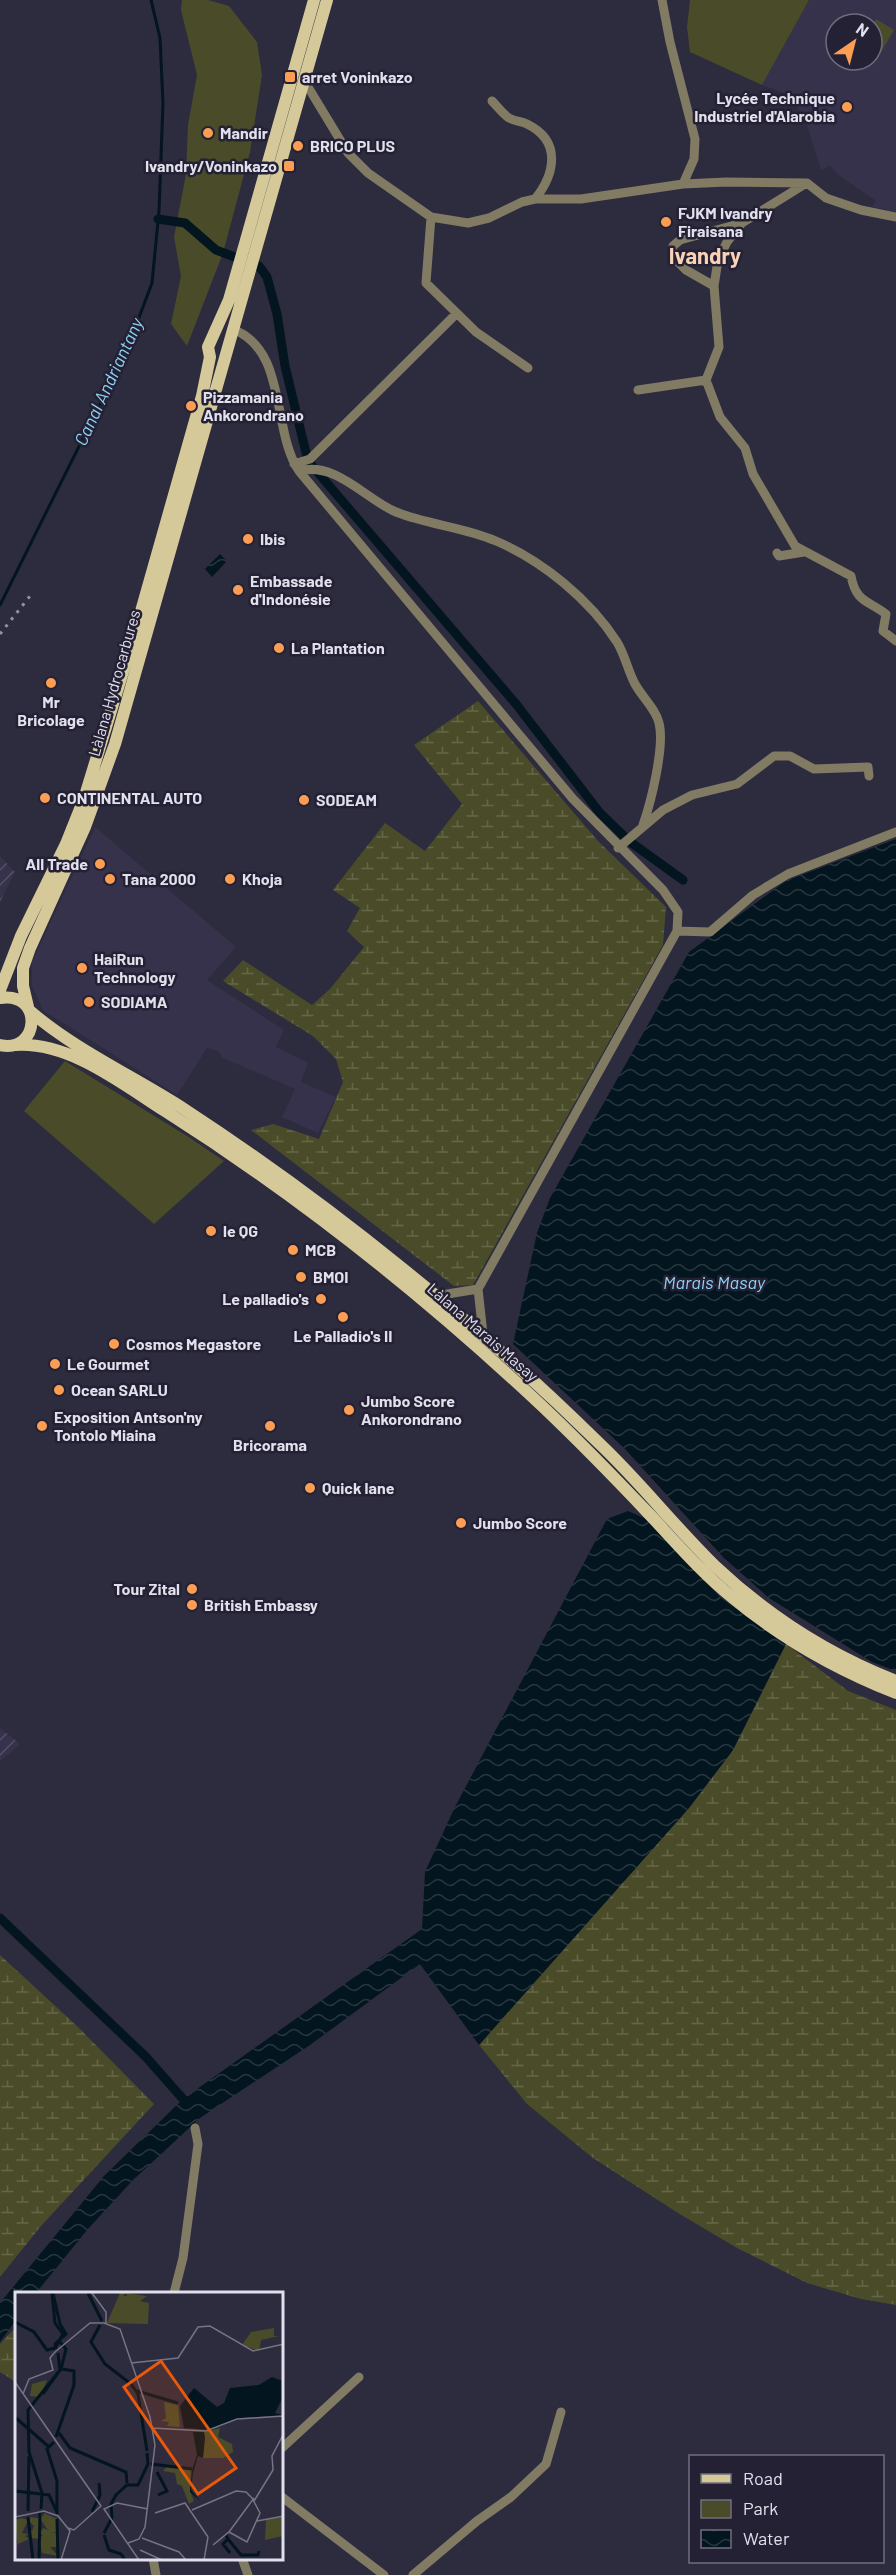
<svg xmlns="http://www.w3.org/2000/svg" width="896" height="2575" font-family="Barlow,sans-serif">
<defs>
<pattern id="industrial-furrows" width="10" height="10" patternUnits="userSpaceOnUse" patternTransform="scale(1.5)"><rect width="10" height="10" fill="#36324c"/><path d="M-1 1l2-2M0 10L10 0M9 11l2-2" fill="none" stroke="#534f66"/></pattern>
<pattern id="wetland-marsh" width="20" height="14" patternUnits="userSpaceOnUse" patternTransform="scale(1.5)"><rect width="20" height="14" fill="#4a4c29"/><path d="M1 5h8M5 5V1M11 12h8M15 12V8" fill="none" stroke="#646648"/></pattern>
<pattern id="water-waves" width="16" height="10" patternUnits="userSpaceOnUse" patternTransform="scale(1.5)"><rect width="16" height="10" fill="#03151e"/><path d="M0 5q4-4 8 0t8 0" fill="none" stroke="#27373f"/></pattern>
</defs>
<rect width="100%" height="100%" fill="#2d2b3e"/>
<path fill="#36324c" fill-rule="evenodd" d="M 809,0 L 896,0 L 896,212 L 872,207 L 876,201 L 840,176 L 830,166 L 821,170 L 805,119 L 790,95 L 762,85 ZM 836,24 L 872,24 L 872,60 L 836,60 Z
M 95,827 L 236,947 L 207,980 L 284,1030 L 276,1047 L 308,1063 L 301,1082 L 336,1097 L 318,1133 L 282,1117 L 295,1089 L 223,1058 L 218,1051 L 207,1048 L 177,1095 L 43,1010 L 32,986 L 32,962 Z"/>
<path fill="url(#industrial-furrows)" d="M 0,856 L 15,872 L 0,902 Z
M 0,1728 L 20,1744 L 0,1761 Z"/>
<path fill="#4a4c29" d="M 182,0 L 208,0 L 229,6 L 257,42 L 262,75 L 250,152 L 223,253 L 187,346 L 171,324 L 181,276 L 174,237 L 186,174 L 188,125 L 197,75 L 181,10 Z
M 690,0 L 809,0 L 762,85 L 690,52 L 687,27 Z
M 876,19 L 894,30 L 876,61 L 872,59 L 872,27 Z
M 65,1061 L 187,1136 L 224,1161 L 154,1224 L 24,1111 Z"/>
<path fill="url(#wetland-marsh)" d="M 478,701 L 598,841 L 666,907 L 663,945 L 473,1285 L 454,1286 L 251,1130 L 273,1124 L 319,1139 L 343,1082 L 336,1059 L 313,1036 L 223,981 L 243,960 L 312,1005 L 330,989 L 364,947 L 347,931 L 360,908 L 333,890 L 385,823 L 425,851 L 462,804 L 414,745 Z
M 786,1644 L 848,1691 L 896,1710 L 896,2305 L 861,2299 L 807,2283 L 737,2248 L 678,2213 L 593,2158 L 527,2104 L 479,2045 L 689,1808 L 733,1750 Z
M 0,1955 L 77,2026 L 154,2104 L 41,2226 L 0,2277 Z
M 16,2327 L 16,2382 L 0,2372 L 0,2344 Z"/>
<path fill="url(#water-waves)" d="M 220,554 L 227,561 L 212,577 L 205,569 Z
M 896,839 L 896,1671 L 872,1662 L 769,1598 L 724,1558 L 625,1449 L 513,1344 L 537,1233 L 550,1198 L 689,952 L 786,881 Z
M 628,1511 L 646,1519 L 721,1598 L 786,1644 L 733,1750 L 689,1808 L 479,2045 L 420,1964 L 310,2045 L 200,2118 L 133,2180 L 87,2230 L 36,2293 L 16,2293 L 16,2320 L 0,2342 L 0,2303 L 104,2176 L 183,2099 L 422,1929 L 425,1872 L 454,1809 L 607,1519 Z"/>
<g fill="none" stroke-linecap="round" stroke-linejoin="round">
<path stroke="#03151e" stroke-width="3" d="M 0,605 L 126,352 L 152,283 L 159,211 L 163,103 L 160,38 L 151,0"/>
<path stroke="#03151e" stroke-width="9" d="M 158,219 L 185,223 L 216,250 L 259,266 L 267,277 L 277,314 L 285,366 L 308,461 L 516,704 L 600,813 L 629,841 L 683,880
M 0,1918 L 146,2057 L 183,2099"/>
<path stroke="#817b64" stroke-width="9" d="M 662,0 L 670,42 L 695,139 L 694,159 L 683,184
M 305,82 L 348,153 L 368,173 L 431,217 L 468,223 L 489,218 L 522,202 L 535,199 L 581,199 L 683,184 L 726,182 L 807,183 L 826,198 L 861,210 L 896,217
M 492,101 C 497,106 503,114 509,118 C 514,121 521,121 527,124 C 562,141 555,174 535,199
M 431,217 L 426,283 L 476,332 L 528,368
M 742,223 L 727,242 L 718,260 L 714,286 L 719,347 L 706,380 L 720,417 L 745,448 L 753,474 L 795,546 L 851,576 C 856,602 867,600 886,614 L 883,631 L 896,641
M 714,286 L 686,270 L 673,257 L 673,246 L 680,240 L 742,223 L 805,184
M 232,329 C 288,349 271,430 299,471 L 573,799 L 663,890 L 678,912 L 677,931 L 478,1289 L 483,1334
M 638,390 L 706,380
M 294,464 L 310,459 L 456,314
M 299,471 C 336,461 365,499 396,512 C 429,525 464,527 496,541 C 543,561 590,600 617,642 C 625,655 628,671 635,684 C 642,697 656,709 659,723 C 665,746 651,802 643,825
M 777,553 L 779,556 L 804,552
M 618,848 L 663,810 L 692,795 L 737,784 L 774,756 L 790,756 L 814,769 L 868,767 L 869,776
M 677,931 L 710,932 L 753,895 L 788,874 L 896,832
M 435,1296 L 478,1289
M 174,2293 L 183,2258 L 198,2144 L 195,2128
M 282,2448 L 359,2377
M 282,2497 L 384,2575
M 153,2558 L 156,2575
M 242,2558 L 248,2575
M 413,2575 L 477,2521 L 511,2497 L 546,2464 L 561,2412"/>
<path stroke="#d6c999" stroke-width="12" d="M 0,990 L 21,936 L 66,844 L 84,799 L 136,629 L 202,396 L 210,357 L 208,347 L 229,300 L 314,0
M 0,998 C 44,991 40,1054 0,1045
M 28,1007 L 23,986 L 23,968 L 30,948 L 85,827 L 115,744 L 327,0
M 30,1011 C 75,1050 133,1076 184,1109 C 259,1158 333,1212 403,1269 C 472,1324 538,1383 601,1445 C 641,1483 675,1527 715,1566 C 767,1615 829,1655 896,1681
M 16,1045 C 70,1042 121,1083 165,1111 C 299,1196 426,1297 541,1405 C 579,1441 615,1478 651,1516 C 677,1544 703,1574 733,1598 C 781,1638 838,1670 896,1693"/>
<path stroke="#9492a1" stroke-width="3" stroke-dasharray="3 6" stroke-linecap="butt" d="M 0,634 L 30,596"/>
</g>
<g fill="#fc9d54" stroke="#242134" stroke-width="2">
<rect x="284" y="71" width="12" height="12" rx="3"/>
<circle cx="847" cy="107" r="6"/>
<circle cx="208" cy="133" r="6"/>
<circle cx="298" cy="146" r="6"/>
<rect x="283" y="160" width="12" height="12" rx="3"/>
<circle cx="666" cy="222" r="6"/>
<circle cx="191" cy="406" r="6"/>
<circle cx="248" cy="539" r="6"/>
<circle cx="238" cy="590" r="6"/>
<circle cx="279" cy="648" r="6"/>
<circle cx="51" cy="683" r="6"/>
<circle cx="45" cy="798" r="6"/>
<circle cx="304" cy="800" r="6"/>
<circle cx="100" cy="864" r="6"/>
<circle cx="110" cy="879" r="6"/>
<circle cx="230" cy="879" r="6"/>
<circle cx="82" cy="968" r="6"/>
<circle cx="89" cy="1002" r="6"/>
<circle cx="211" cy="1231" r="6"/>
<circle cx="293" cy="1250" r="6"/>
<circle cx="301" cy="1277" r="6"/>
<circle cx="321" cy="1299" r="6"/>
<circle cx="343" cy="1317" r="6"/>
<circle cx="114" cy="1344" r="6"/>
<circle cx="55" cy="1364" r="6"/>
<circle cx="59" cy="1390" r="6"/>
<circle cx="349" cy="1410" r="6"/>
<circle cx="42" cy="1426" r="6"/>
<circle cx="270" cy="1426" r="6"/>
<circle cx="310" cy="1488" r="6"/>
<circle cx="461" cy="1523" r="6"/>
<circle cx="192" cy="1589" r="6"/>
<circle cx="192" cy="1605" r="6"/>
</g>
<g text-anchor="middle" stroke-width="5" stroke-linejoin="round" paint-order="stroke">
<g font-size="16" font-weight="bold" fill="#e1e0ec" stroke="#242134" text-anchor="start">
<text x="302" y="83">arret Voninkazo</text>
<text x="835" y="104" text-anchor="end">Lycée Technique<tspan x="835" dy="18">Industriel d'Alarobia</tspan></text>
<text x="220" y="139">Mandir</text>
<text x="310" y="152">BRICO PLUS</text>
<text x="277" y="172" text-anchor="end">Ivandry/Voninkazo</text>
<text x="678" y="219">FJKM Ivandry<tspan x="678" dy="18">Firaisana</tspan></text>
<text x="203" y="403">Pizzamania<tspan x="203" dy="18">Ankorondrano</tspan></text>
<text x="260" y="545">Ibis</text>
<text x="250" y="587">Embassade<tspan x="250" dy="18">d'Indonésie</tspan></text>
<text x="291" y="654">La Plantation</text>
<text x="51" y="708" text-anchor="middle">Mr<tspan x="51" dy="18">Bricolage</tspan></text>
<text x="57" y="804">CONTINENTAL AUTO</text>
<text x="316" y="806">SODEAM</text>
<text x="88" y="870" text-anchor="end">All Trade</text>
<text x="122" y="885">Tana 2000</text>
<text x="242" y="885">Khoja</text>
<text x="94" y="965">HaiRun<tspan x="94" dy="18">Technology</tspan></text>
<text x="101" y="1008">SODIAMA</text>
<text x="223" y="1237">le QG</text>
<text x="305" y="1256">MCB</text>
<text x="313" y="1283">BMOI</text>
<text x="309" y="1305" text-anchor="end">Le palladio's</text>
<text x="343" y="1342" text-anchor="middle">Le Palladio's II</text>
<text x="126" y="1350">Cosmos Megastore</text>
<text x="67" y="1370">Le Gourmet</text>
<text x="71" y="1396">Ocean SARLU</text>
<text x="361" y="1407">Jumbo Score<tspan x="361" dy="18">Ankorondrano</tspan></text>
<text x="54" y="1423">Exposition Antson'ny<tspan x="54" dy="18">Tontolo Miaina</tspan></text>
<text x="270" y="1451" text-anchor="middle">Bricorama</text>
<text x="322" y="1494">Quick lane</text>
<text x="473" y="1529">Jumbo Score</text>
<text x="180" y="1595" text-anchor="end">Tour Zital</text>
<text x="204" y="1611">British Embassy</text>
</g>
<g font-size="16" fill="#e1e0ec" stroke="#242134">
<text transform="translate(114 683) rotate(-74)" y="6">Làlana Hydrocarbures</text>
<text transform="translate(483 1332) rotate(41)" y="6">Làlana Marais Masay</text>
</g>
<g font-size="18" font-style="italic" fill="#8dd3f5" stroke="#242134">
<text transform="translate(109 382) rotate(-65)" y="6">Canal Andriantany</text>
<text x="714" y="1289">Marais Masay</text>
</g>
<g font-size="22" font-weight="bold" fill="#fbd1b5" stroke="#242134">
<text x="705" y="264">Ivandry</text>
</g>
</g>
<g transform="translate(15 2292)">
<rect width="268" height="268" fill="#2d2b3e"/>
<path d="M 105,1 L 111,1 L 108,4 L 112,4 L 111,1 L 132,4 L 125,9 L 134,11 L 133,32 L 92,31 Z" fill="#4a4c29"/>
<path d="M 259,36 L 259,44 L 264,44 L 246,48 L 244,59 L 227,53 L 236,40 Z" fill="#4a4c29"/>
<path d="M 32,88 L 25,105 L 15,104 L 17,92 ZM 149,110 L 163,113 L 165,135 L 152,134 L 154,130 L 146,129 L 151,126 ZM 205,136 L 203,145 L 217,152 L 218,160 L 208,166 L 188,166 L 189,140 ZM 152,174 L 176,178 L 175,199 L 179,209 L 174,212 L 167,194 L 162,192 L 160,181 L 148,179 ZM 26,221 L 28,225 L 29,221 L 42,227 L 42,240 L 37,240 L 42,241 L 43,251 L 42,255 L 35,255 L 43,264 L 27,261 L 24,245 L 28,244 L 25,241 L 28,236 L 33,238 L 25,227 L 23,247 L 16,246 L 13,234 L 17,239 L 19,234 L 14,229 L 15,225 L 23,226 ZM 6,226 L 13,228 L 7,241 L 14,242 L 10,244 L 14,247 L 3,252 L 3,257 L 0,228 Z" fill="#4a4c29"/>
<path d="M 268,225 L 268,244 L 250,248 L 251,227 Z" fill="#4a4c29"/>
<path d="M 257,85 L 268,89 L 268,105 L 260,121 L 268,123 L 227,126 L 196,138 L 169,136 L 165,114 L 179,96 L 202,115 L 209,111 L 215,96 L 244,93 ZM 178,140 L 189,140 L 190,146 L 188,166 L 183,164 L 178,181 L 176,198 L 185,209 L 175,200 L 177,178 L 182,163 Z" fill="#03151e"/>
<path fill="none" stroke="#03151e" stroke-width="3" d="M 37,1 L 40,31 L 48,42 L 40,56M 38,1 L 45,32 L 51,42 L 40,52 L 41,57M 73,1 L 87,29M 0,30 L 19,40 L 32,58 L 40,56M 85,33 L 76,50 L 90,72 L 116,92 L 123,102 L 132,159M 122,99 L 163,111M 28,102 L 45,78 L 43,61M 1,126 L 34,155M 44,141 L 55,156 L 111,180 L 112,191M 41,145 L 59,93 L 59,79 L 47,77M 39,150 L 32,157 L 42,189 L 42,222M 136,172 L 177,177M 142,180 L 152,199 L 143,203M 0,199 L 34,203 L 42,220M 26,217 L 27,201 L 14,160 L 13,118 L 46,77 L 51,57 L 45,50M 13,219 L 14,164M 77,220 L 85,203 L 84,191M 13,225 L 18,268M 42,227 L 43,268M 89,241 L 97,226 L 96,212 L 101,203 L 112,193 L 123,193 L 133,172 L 132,161M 89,243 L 94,258 L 106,262 L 110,268M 211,243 L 213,247 L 208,252 L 215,261M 213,247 L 226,263 L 243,263 L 244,259M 24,268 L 25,221"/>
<path fill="none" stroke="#757384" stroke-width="1.5" d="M 77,1 L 91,20 L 91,31M 89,31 L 105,37 L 135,125 L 140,153 L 130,235 L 124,247 L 113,251M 116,71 L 163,66 L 183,35 L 195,34 L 238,59 L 269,52M 0,90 L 86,214 L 59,238 L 53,236M 8,102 L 14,87 L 38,78 L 35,66 L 40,60 L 75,31 L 90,31M 137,136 L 191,139 L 222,127 L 269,124M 239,209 L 258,178 L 257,164 L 269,141M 177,218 L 221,199 L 231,200 L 238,207M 140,221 L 170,211 L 193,245M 0,225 L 29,219 L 43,224 L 55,239 L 46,268M 242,229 L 269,224M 214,240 L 239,206M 127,246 L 164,260 L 171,268M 198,253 L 214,240 L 232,250 L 245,221 L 237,206M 125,258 L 147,268M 124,268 L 89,217 L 102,211 L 133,217M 189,268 L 193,245"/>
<path fill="#e8590c" fill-opacity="0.15" stroke="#e8590c" stroke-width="3" d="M 146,69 L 221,176 L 183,202 L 109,95 Z"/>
<rect width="268" height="268" fill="none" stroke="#e1e0ec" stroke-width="3"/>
</g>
<rect x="689" y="2455" width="195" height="108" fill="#242134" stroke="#706d7e" stroke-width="1.5"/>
<rect x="701" y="2474" width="30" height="9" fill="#d6c999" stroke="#706d7e" stroke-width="1.5"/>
<text x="743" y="2485" font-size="18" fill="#e1e0ec">Road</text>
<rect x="701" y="2500" width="30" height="18" fill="#4a4c29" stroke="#706d7e" stroke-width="1.5"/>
<text x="743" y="2515" font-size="18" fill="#e1e0ec">Park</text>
<rect x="701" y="2530" width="30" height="18" fill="url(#water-waves)" stroke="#706d7e" stroke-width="1.5"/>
<text x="743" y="2545" font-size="18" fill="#e1e0ec">Water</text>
<g transform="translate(854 42) rotate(35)"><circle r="28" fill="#242134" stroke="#706d7e" stroke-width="1.5"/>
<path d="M0-4.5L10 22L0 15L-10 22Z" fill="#fc9d54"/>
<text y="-9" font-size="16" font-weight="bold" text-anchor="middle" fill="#e1e0ec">N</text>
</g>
</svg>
